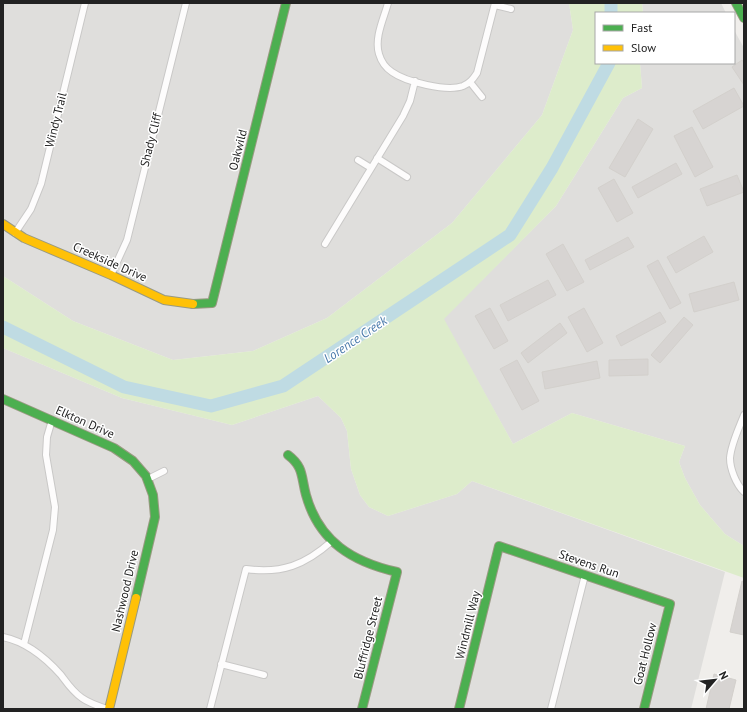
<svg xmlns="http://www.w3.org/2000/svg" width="747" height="712" font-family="'PT Sans',sans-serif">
<rect width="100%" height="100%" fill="#f0eeeb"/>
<path fill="#dfdedc" d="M 3,3 L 569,3 L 573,30 L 542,115 L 452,223 L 327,318 L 253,351 L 173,360 L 73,321 L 3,276 Z
M 642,3 L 721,3 L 726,13 L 643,13 Z
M 734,30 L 744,48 L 744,546 L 725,534 L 700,505 L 685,478 L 679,462 L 685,446 L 572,413 L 513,444 L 443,319 L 556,206 L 623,98 L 642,88 L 640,63 L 734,63 Z
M 3,348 L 122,398 L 232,425 L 318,396 L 341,418 L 347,431 L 351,469 L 360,495 L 369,507 L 388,516 L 457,494 L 472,481 L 725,572 L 691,709 L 3,709 Z"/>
<path fill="#ddeccb" d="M 569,3 L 642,3 L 643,13 L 596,13 L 596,63 L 640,63 L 642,88 L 623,98 L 556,206 L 444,319 L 513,444 L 572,413 L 685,446 L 679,462 L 685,478 L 700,505 L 725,534 L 744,546 L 744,578 L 472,481 L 457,494 L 388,516 L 369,507 L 360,495 L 351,469 L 347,431 L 341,418 L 318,396 L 232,425 L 122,398 L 3,348 L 3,276 L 73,321 L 173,360 L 253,351 L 327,318 L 452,223 L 542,115 L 573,30 Z"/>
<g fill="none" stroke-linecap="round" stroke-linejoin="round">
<path stroke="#bfdbe3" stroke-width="13" d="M 611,13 L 611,3
M 3,327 L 124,387 L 211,406 L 283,386 L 510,235 L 552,168 L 609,63"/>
</g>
<path fill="#d7d4d2" stroke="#d3d0cc" d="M 742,60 L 744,63 L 744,85 L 732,67 Z
M 734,88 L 744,106 L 703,129 L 693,111 Z
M 638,119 L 653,129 L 625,177 L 609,168 Z
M 692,127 L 713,167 L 695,177 L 674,136 Z
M 676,163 L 682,174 L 638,198 L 632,187 Z
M 737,175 L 744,192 L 707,206 L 700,189 Z
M 614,179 L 633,213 L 617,222 L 598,188 Z
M 704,236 L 713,252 L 676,273 L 667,257 Z
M 628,237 L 634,247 L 590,270 L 585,260 Z
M 563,244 L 584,282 L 567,291 L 546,254 Z
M 658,260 L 681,303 L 670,309 L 647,266 Z
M 548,280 L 556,295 L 508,321 L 500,305 Z
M 734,282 L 739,300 L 694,312 L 689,294 Z
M 490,308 L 508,341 L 494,349 L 475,316 Z
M 584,308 L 603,343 L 587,352 L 568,317 Z
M 660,312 L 666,322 L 621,346 L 616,336 Z
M 684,317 L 693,325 L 660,363 L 651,355 Z
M 560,323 L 567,333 L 528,363 L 521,353 Z
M 648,359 L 648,375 L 609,376 L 609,360 Z
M 517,360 L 539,401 L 522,410 L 500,369 Z
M 597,361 L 600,378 L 545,389 L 542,372 Z
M 742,581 L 744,582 L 744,635 L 730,632 Z
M 714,674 L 736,680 L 729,709 L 706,709 Z"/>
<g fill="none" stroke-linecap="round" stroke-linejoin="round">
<defs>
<path id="street" d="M 388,3 C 384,18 374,38 379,54 C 381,61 386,68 392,72 C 406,82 447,92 463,86 C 470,83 473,79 477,73 L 495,3
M 495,5 L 511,9
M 470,82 L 482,97
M 377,158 L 407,177
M 358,160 L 371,168
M 15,233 L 31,209 L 41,184 L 85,3
M 325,244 L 403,116 L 410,101 L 415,81
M 111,275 L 127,240 L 186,3
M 744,415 C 739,428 731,444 730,458 C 730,469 736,484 744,492
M 148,479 L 164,471
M 3,637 C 27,642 45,657 61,675 C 67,683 73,692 82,698 C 89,703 98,706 107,709
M 24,644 L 53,530 L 55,507 L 46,455 L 47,437 L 52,420
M 221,664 L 264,675
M 210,709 L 246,569 C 282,574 305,565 332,541
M 551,709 L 585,575"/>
<path id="fast" d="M 736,3 L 744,18
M 193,304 L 212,303 L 286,3
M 3,399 L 114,448 L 133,461 L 146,476 L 153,495 L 155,517 L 136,598
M 288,455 C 304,467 301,477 306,495 C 319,542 353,562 397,572 L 362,709
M 459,709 L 499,546 L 670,604 L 644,709"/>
<path id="slow" d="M 3,224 L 24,238 L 111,275 L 164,300 L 193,304
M 109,709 L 136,598"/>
</defs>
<use href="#street" stroke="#c9c8c7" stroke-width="8"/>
<use href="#fast" stroke="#999a82" stroke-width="10"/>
<use href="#slow" stroke="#999a82" stroke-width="10"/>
<use href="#street" stroke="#fdfcfc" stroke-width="6"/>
<use href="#fast" stroke="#4caf50" stroke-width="8"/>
<use href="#slow" stroke="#ffc107" stroke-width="8"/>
</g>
<g text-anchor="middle" stroke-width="3" stroke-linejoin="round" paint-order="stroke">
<g font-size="12" fill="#222" stroke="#fff">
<text transform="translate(56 120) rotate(-76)" y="4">Windy Trail</text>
<text transform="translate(151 140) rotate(-76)" y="4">Shady Cliff</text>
<text transform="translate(238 150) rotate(-76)" y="4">Oakwild</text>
<text transform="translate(110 262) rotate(24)" y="4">Creekside Drive</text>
<text transform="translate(85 422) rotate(24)" y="4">Elkton Drive</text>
<text transform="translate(589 564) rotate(19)" y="4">Stevens Run</text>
<text transform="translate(125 591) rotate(-77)" y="4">Nashwood Drive</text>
<text transform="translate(468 625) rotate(-76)" y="4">Windmill Way</text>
<text transform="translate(368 638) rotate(-76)" y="4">Bluffridge Street</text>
<text transform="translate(645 654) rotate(-76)" y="4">Goat Hollow</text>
</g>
<g font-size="13" font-style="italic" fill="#4a7aab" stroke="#fff">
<text transform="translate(355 339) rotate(-34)" y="5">Lorence Creek</text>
</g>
</g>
<rect width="747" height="712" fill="none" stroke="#222222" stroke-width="8"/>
<rect x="595" y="12" width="140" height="52" fill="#ffffff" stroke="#a7a7a7"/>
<rect x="603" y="25" width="20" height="6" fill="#4caf50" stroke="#a7a7a7"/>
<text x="631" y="32" font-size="12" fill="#222222">Fast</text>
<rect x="603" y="45" width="20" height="6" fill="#ffc107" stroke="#a7a7a7"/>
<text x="631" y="52" font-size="12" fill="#222222">Slow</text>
<g transform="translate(715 680) rotate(62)" stroke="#ffffff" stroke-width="3" paint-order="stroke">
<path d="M0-3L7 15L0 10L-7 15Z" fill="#222222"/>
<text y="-6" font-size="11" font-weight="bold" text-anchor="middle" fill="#222222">N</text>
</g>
</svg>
